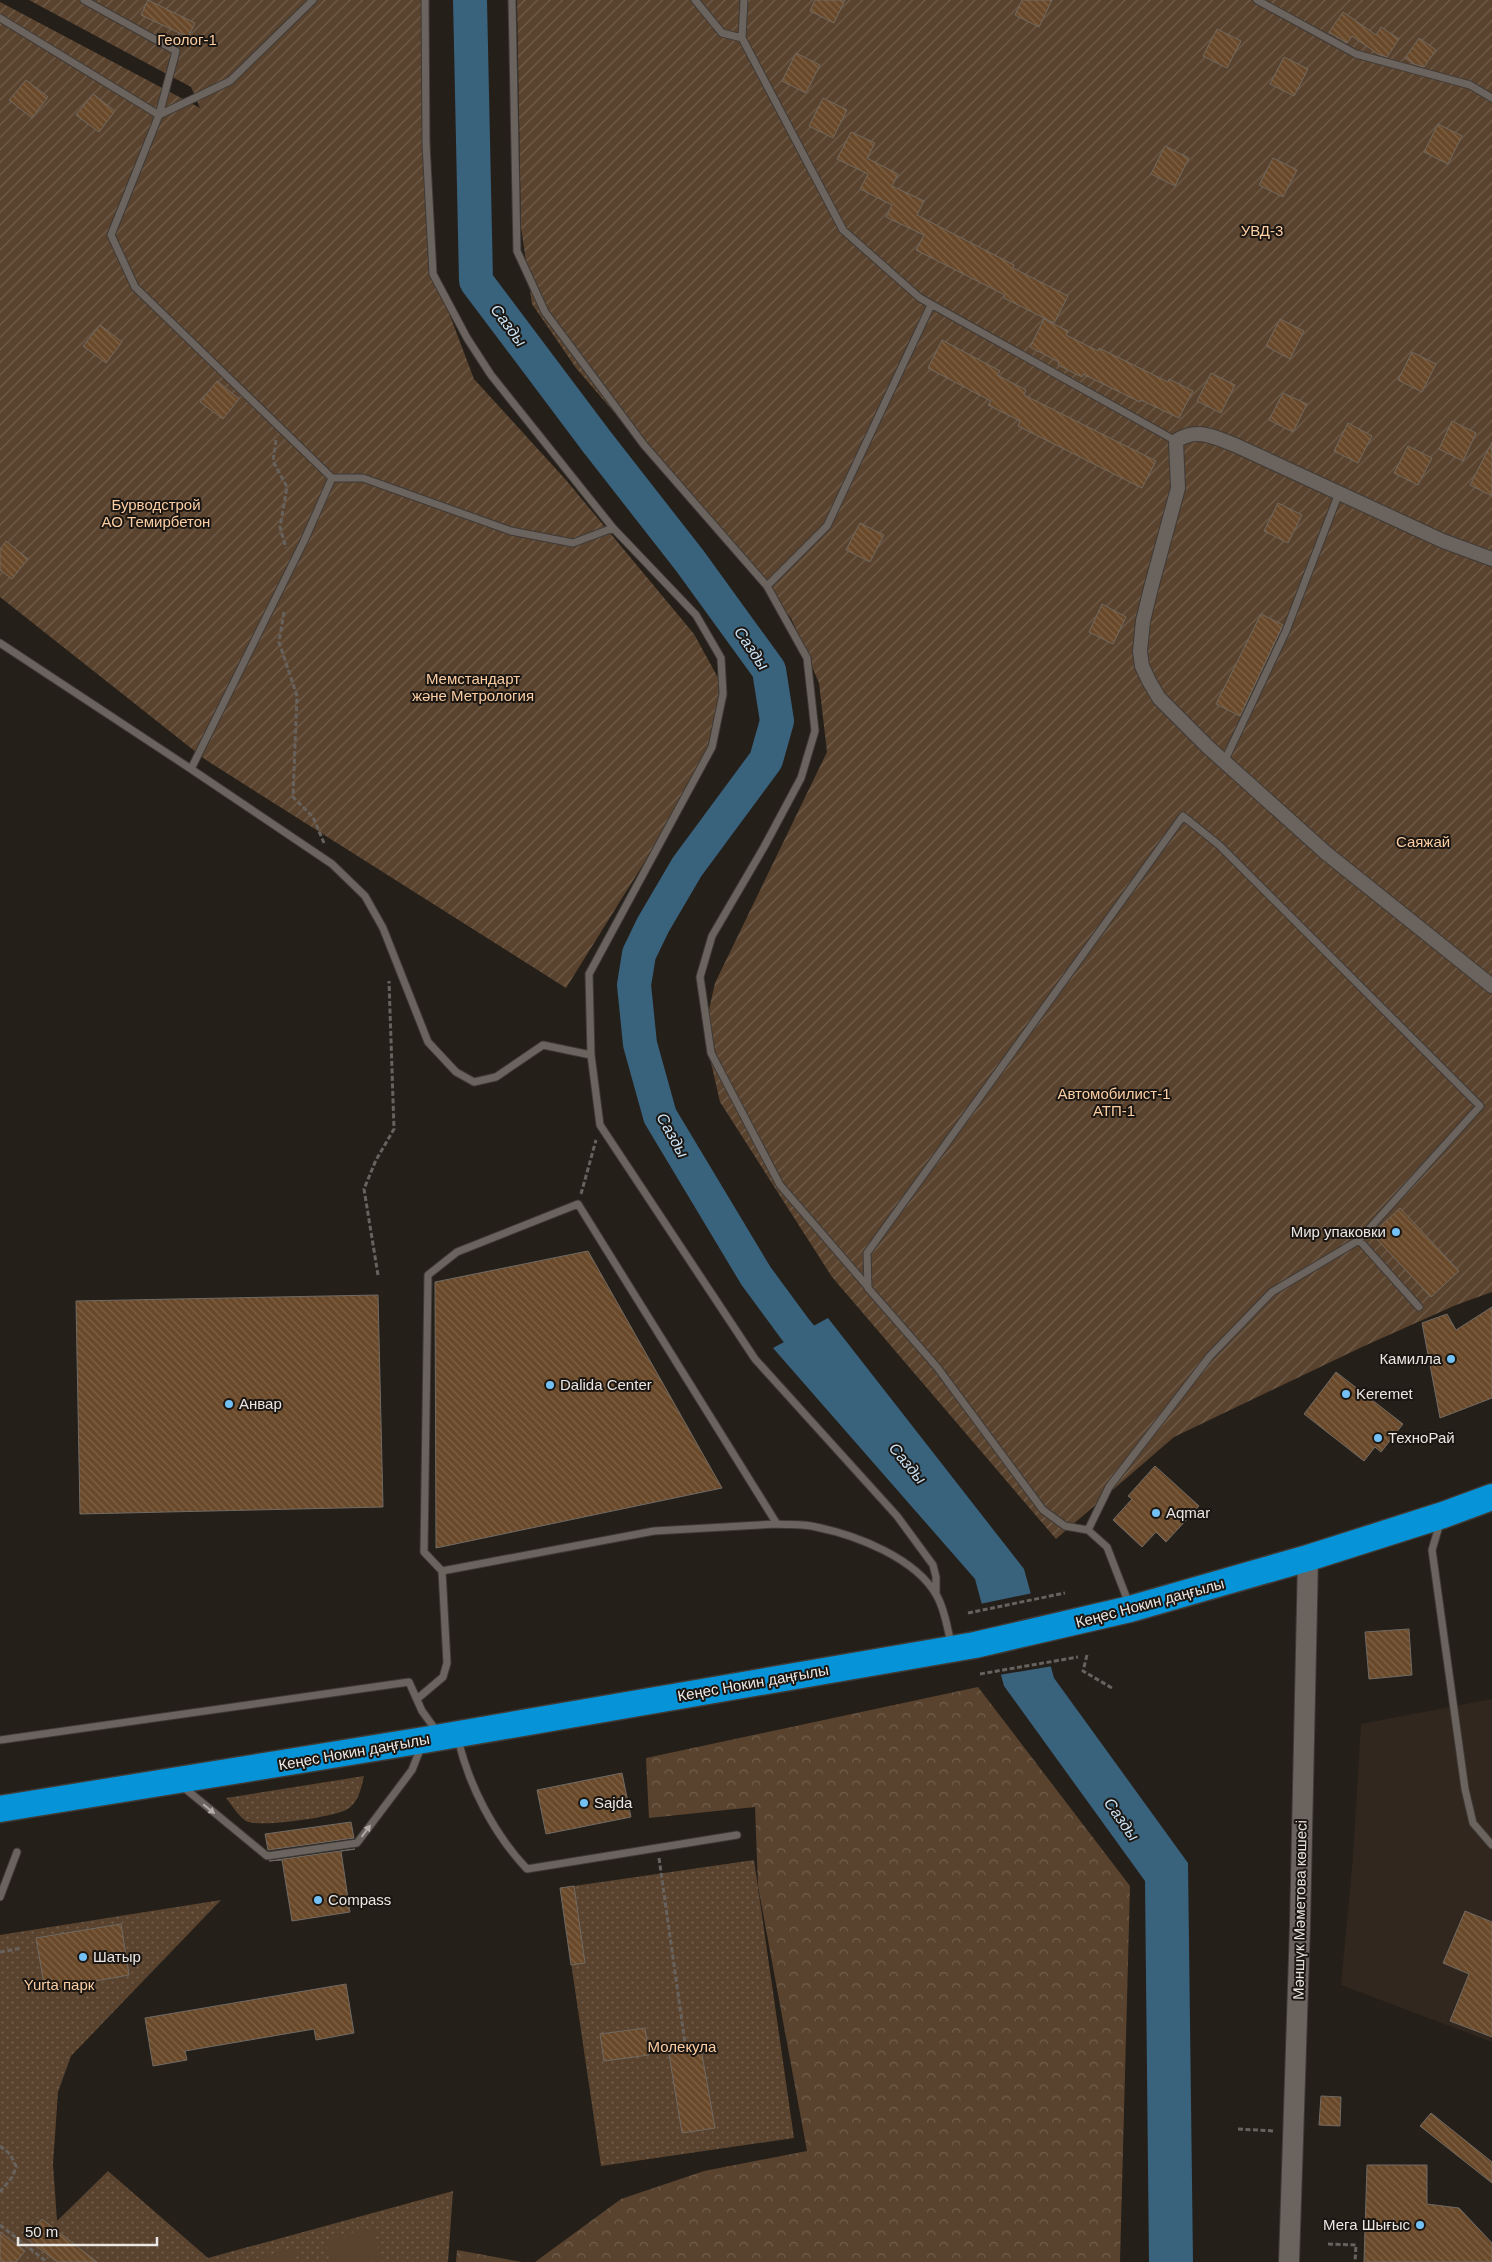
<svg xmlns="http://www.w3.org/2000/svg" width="1492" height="2262" font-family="Helvetica,sans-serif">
<defs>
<pattern id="grass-dots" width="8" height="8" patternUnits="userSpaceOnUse" patternTransform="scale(1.25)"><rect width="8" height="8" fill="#59432e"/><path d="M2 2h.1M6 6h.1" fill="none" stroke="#715e4c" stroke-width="1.8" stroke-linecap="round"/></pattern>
<pattern id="forest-crowns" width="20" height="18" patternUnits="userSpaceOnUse" patternTransform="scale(1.25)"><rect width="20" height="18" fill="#59432e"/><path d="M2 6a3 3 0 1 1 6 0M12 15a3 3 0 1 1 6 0" fill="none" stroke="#715e4c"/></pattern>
<pattern id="garden-furrows" width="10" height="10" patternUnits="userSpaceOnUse" patternTransform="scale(1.25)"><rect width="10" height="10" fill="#59432e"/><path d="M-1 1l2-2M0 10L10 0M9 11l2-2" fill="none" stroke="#715e4c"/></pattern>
<pattern id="building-back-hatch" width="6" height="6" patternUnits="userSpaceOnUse" patternTransform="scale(1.25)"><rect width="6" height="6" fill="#694929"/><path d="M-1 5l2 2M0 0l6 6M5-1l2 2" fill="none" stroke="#7f6348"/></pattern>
</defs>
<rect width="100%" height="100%" fill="#251f1a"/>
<path fill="#31271e" d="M 1492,1699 L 1492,2042 L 1341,1985 L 1353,1858 L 1361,1724 Z"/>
<path fill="url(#grass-dots)" d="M 364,1776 C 361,1788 359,1803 346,1810 C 333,1817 259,1828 246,1821 C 239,1817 231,1804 226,1798 Z
M 754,1860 L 794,2138 L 601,2166 L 560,1888 Z
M 221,1900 L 71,2056 L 58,2092 L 53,2164 L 57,2221 L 108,2171 L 208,2258 L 453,2191 L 448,2262 L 0,2262 L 0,1935 Z"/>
<path fill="url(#forest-crowns)" d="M 978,1687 L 1130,1886 L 1120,2262 L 535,2262 L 621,2199 L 704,2171 L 807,2151 L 758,1886 L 755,1807 L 649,1818 L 646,1758 Z
M 457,2250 L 522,2262 L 456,2262 Z"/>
<path fill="url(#garden-furrows)" d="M 29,0 L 428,0 L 432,268 L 474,379 L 566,480 L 694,634 L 722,685 L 717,727 L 702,770 L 566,988 L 206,760 L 0,597 L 0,2 L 200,108 L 191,87 Z
M 517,0 L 1492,0 L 1492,1292 L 1456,1305 L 1362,1347 L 1174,1437 L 1056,1539 L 832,1277 L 720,1102 L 704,1032 L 715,983 L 827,752 L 819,683 L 791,618 L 576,368 L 532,304 L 521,227 Z"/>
<path fill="#59432e" d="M 373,2227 L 381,2261 L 331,2262 L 325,2240 Z
M 293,2248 L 296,2262 L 243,2262 Z"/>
<path fill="#39627d" d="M 828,1318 L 1024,1569 L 1054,1678 L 1188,1863 L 1193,2262 L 1149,2262 L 1145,1881 L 1004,1686 L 975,1579 L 773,1348 Z"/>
<path fill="#251f1a" d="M 1033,1593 L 1053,1666 L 999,1675 L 980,1604 Z"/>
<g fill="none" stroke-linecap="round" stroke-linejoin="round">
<path stroke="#39627d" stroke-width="34" d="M 470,0 L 476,281 L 597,442 L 690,561 L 769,670 L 777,721 L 766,760 L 687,867 L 653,925 L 639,954 L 634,985 L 640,1044 L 660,1116 L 756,1276 L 795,1329 L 829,1370"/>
</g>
<path fill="url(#building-back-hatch)" stroke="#706a64" d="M 148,0 L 195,23 L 188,37 L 141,15 Z
M 815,0 L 845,0 L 834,23 L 810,11 Z
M 1022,0 L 1052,0 L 1039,27 L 1015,15 Z
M 1343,12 L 1376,35 L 1381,27 L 1399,39 L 1387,57 L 1378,54 L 1352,36 L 1347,43 L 1329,32 Z
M 1217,29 L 1241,41 L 1227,68 L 1203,56 Z
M 1419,38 L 1436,50 L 1424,67 L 1414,64 L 1405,58 Z
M 796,53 L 820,65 L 806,93 L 782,81 Z
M 1284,57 L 1308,69 L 1294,96 L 1270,84 Z
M 26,80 L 48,97 L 32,118 L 9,100 Z
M 93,94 L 115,111 L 99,132 L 76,115 Z
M 823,98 L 847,110 L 833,138 L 809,126 Z
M 1438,124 L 1462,136 L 1448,164 L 1424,152 Z
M 851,132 L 875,143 L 867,158 L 898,174 L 892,186 L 924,201 L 917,215 L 1014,265 L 1013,268 L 1068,296 L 1054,323 L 1004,298 L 1005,295 L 916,250 L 924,235 L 886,217 L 892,205 L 860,189 L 868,174 L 837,159 Z
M 1165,146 L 1189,158 L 1175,186 L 1151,174 Z
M 1273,158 L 1297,170 L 1283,197 L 1259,185 Z
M 1044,319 L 1068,331 L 1066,335 L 1098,351 L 1099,348 L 1168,382 L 1169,379 L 1193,391 L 1179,418 L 1141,400 L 1140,402 L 1083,374 L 1082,377 L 1058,365 L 1059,362 L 1030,347 Z
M 1280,319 L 1304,331 L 1290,359 L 1266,346 Z
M 100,325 L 122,342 L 106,363 L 83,346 Z
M 942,340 L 1000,371 L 997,375 L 1026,390 L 1024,395 L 1156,461 L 1142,488 L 1018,426 L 1020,421 L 988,405 L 991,401 L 928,368 Z
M 1412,352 L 1436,364 L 1422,392 L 1398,380 Z
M 1211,373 L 1235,385 L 1221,413 L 1197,401 Z
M 217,381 L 239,399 L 223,419 L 200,402 Z
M 1283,393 L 1307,404 L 1293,432 L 1269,420 Z
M 1452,421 L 1476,433 L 1463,461 L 1439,449 Z
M 1348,423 L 1372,436 L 1358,463 L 1334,451 Z
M 1492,442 L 1492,496 L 1470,485 Z
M 1408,446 L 1432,458 L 1418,485 L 1394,473 Z
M 1278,503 L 1302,515 L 1288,543 L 1264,531 Z
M 860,523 L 884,535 L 870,562 L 846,550 Z
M 6,541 L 28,559 L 12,579 L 0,570 L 0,549 Z
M 1102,604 L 1126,617 L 1113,644 L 1089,632 Z
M 1261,614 L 1283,625 L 1240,716 L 1216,704 Z
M 1400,1208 L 1459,1271 L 1431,1297 L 1372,1234 Z
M 588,1251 L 722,1488 L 436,1548 L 435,1282 Z
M 378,1295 L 383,1507 L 80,1514 L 76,1301 Z
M 1492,1307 L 1492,1398 L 1440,1418 L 1422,1323 L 1447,1314 L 1456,1330 Z
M 1336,1372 L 1403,1424 L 1381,1452 L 1375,1447 L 1364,1461 L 1304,1414 Z
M 1155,1466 L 1199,1506 L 1166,1542 L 1156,1532 L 1142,1547 L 1113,1520 L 1132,1499 L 1128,1496 Z
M 1409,1629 L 1412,1675 L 1369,1679 L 1365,1632 Z
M 622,1773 L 631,1817 L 546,1834 L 537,1790 Z
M 351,1822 L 354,1838 L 268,1850 L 265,1834 Z
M 355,1849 L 341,1851 L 350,1912 L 292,1921 L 282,1860 L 269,1861 Z
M 574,1886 L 585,1963 L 571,1965 L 560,1888 Z
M 1465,1911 L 1492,1922 L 1492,2037 L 1450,2021 L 1469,1974 L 1443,1963 Z
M 121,1924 L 129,1975 L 45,1990 L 36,1938 Z
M 346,1984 L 354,2033 L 316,2040 L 314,2029 L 185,2051 L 187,2060 L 153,2066 L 145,2018 Z
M 645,2028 L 649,2055 L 604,2061 L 600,2034 Z
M 701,2049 L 715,2128 L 682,2133 L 669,2054 Z
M 1321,2096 L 1341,2097 L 1340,2126 L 1319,2125 Z
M 1431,2113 L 1492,2162 L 1492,2183 L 1420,2126 Z
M 1367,2165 L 1427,2165 L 1427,2204 L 1459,2208 L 1492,2243 L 1492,2262 L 1364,2262 Z
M 42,2219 L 97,2262 L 57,2262 L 26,2238 Z
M 0,2232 L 25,2251 L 16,2262 L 0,2262 Z"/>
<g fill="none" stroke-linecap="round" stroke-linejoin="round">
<defs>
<path id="lane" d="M 84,0 L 176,51 L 159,115
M 425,0 L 426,144 L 433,274 L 467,338 L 491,375 L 613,528
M 512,0 L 517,251 L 545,312 L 644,445 L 767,586 L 807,658 L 815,731 L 801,778 L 764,847 L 712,936 L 700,977 L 711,1053 L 780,1185 L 868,1287
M 695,0 L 722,33 L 742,38
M 744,0 L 742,38 L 843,230 L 920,298 L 1176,441
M 1257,0 L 1356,54 L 1470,85 L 1492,98
M 0,18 L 159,115 L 111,235 L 135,287 L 332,478 L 304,541 L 191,769 L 0,643
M 159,115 L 230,81 L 313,0
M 332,478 L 363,478 L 511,531 L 573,543 L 613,528 L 696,615 L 721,658 L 723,694 L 712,747 L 589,974 L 591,1055 L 600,1125 L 755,1359 L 897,1516 L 933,1565 L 936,1577 L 936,1594
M 767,586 L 827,526 L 931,305
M 1224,762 L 1286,631 L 1339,493
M 191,769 L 332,864 L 365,896 L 383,928 L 428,1042 L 456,1072 L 474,1082 L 496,1077 L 543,1045 L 591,1055
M 1359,1240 L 1419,1307
M 1440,1523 L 1432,1550 L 1465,1789 L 1473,1823 L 1492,1845
M 777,1524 C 790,1525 804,1524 816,1527 C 856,1535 916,1558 937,1596 C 945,1610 947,1627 951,1643
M 1088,1530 L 1109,1487 L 1210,1356 L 1272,1292 L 1359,1240 L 1480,1106 L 1219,845 L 1183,816 L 867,1253 L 868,1288 L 937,1367 L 1043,1510 L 1065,1526 L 1088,1530 L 1107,1547 L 1129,1604
M 417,1699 L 443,1677 L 447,1663 L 442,1571 L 424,1552 L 428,1275 L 457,1252 L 578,1204 L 777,1524 L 654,1531 L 442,1571
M 458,1739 C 469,1786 494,1834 527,1869 L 737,1835
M 0,1740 L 409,1682 L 422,1711 L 438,1733
M 182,1786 L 267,1856 L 357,1843 L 412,1770 L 421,1747
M 0,1897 L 17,1852"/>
<path id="street" d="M 1492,559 L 1443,541 L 1235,445 C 1214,437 1197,427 1176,441 L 1178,488 L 1151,588 L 1143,621 L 1140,651 L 1142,666 L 1149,681 L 1159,698 L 1208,747 L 1326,853 L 1492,986"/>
<path id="secondary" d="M 1289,2262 L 1300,1925 L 1308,1558"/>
<path id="highway" d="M 0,1809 L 424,1740 L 975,1645 L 1130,1609 L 1308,1558 L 1443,1515 L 1492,1497"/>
</defs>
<use href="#lane" stroke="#3f3a36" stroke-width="9"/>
<use href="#street" stroke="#3f3a36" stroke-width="16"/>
<use href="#secondary" stroke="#3f3a36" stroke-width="22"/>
<use href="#highway" stroke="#3f3a36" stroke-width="29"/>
<path stroke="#67625d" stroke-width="3" stroke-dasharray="5 2.5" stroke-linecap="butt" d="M 276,440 L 273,461 L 287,487 L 280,527 L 286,548
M 284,612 L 279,642 L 297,696 L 293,797 L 313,817 L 324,843
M 581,1194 L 596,1140
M 378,1275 L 364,1189 L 376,1160 L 394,1129 L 389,981
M 968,1613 L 1065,1593
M 1087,1655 L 1083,1671 L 1112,1688
M 980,1674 L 1078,1657
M 659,1858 L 685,2043
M 0,1952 L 22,1948
M 1238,2129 L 1275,2131
M 0,2146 L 10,2154 L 16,2166 L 13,2176 L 0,2192
M 0,2225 L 47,2262
M 1328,2244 L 1356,2245 L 1355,2262"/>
<use href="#lane" stroke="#6a635e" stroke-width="7"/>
<use href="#street" stroke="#6a635e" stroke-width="14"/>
<use href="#secondary" stroke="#6a635e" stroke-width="20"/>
<use href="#highway" stroke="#0793d7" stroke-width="26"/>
</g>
<defs><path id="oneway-solid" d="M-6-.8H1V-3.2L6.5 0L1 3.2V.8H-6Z" transform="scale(1.25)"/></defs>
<g fill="#b1aca8">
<use href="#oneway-solid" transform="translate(209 1809) rotate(39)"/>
<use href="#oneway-solid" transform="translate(366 1831) rotate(-53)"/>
</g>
<g fill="#73c1f5" stroke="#1b1611" stroke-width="2">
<circle cx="1396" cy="1232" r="5"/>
<circle cx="1451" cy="1359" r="5"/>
<circle cx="550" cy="1385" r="5"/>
<circle cx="1346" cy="1394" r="5"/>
<circle cx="229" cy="1404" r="5"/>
<circle cx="1378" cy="1438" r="5"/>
<circle cx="1156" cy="1513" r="5"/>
<circle cx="584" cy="1803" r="5"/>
<circle cx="318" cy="1900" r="5"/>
<circle cx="83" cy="1957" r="5"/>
<circle cx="1420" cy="2225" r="5"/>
</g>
<g text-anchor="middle" stroke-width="4" stroke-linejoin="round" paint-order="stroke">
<g font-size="15" fill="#fbcea4" stroke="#1b1611">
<text x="187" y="45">Геолог-1</text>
<text x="1262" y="236">УВД-3</text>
<text x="156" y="510">Бурводстрой<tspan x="156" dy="17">АО Темирбетон</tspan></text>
<text x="473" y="684">Мемстандарт<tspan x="473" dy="17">және Метрология</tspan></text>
<text x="1423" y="847">Саяжай</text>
<text x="1114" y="1099">Автомобилист-1<tspan x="1114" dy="17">АТП-1</tspan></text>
<text x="59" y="1990">Yurta парк</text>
<text x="682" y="2052">Молекула</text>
</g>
<g font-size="15" fill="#ebe7e4" stroke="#1b1611" text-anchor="start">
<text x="1386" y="1237" text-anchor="end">Мир упаковки</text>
<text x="1441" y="1364" text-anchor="end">Камилла</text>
<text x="560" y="1390">Dalida Center</text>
<text x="1356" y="1399">Keremet</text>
<text x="239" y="1409">Анвар</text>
<text x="1388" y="1443">ТехноРай</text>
<text x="1166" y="1518">Aqmar</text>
<text x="594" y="1808">Sajda</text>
<text x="328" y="1905">Compass</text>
<text x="93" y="1962">Шатыр</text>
<text x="1410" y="2230" text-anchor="end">Мега Шығыс</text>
</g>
<g font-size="15" fill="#ebe7e4" stroke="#1b1611">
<text transform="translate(1150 1603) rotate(-15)" y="5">Кеңес Нокин даңғылы</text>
<text transform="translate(753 1683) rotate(-10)" y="5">Кеңес Нокин даңғылы</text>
<text transform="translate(354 1752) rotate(-10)" y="5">Кеңес Нокин даңғылы</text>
<text transform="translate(1300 1910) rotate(-89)" y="5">Мәншүк Мәметова көшесі</text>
</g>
<g font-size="16" font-style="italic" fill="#c8e1f4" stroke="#1b1611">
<text transform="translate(509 325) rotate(53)" y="6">Сазды</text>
<text transform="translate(752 648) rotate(56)" y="6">Сазды</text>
<text transform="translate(673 1135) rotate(61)" y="6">Сазды</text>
<text transform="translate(908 1463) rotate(50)" y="6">Сазды</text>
<text transform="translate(1122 1819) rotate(55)" y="6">Сазды</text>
</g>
</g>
<path d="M18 2237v8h139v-8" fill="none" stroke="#ebe7e4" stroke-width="2.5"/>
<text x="25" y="2237" font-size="15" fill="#ebe7e4" stroke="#1b1611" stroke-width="4" paint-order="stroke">50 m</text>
</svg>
